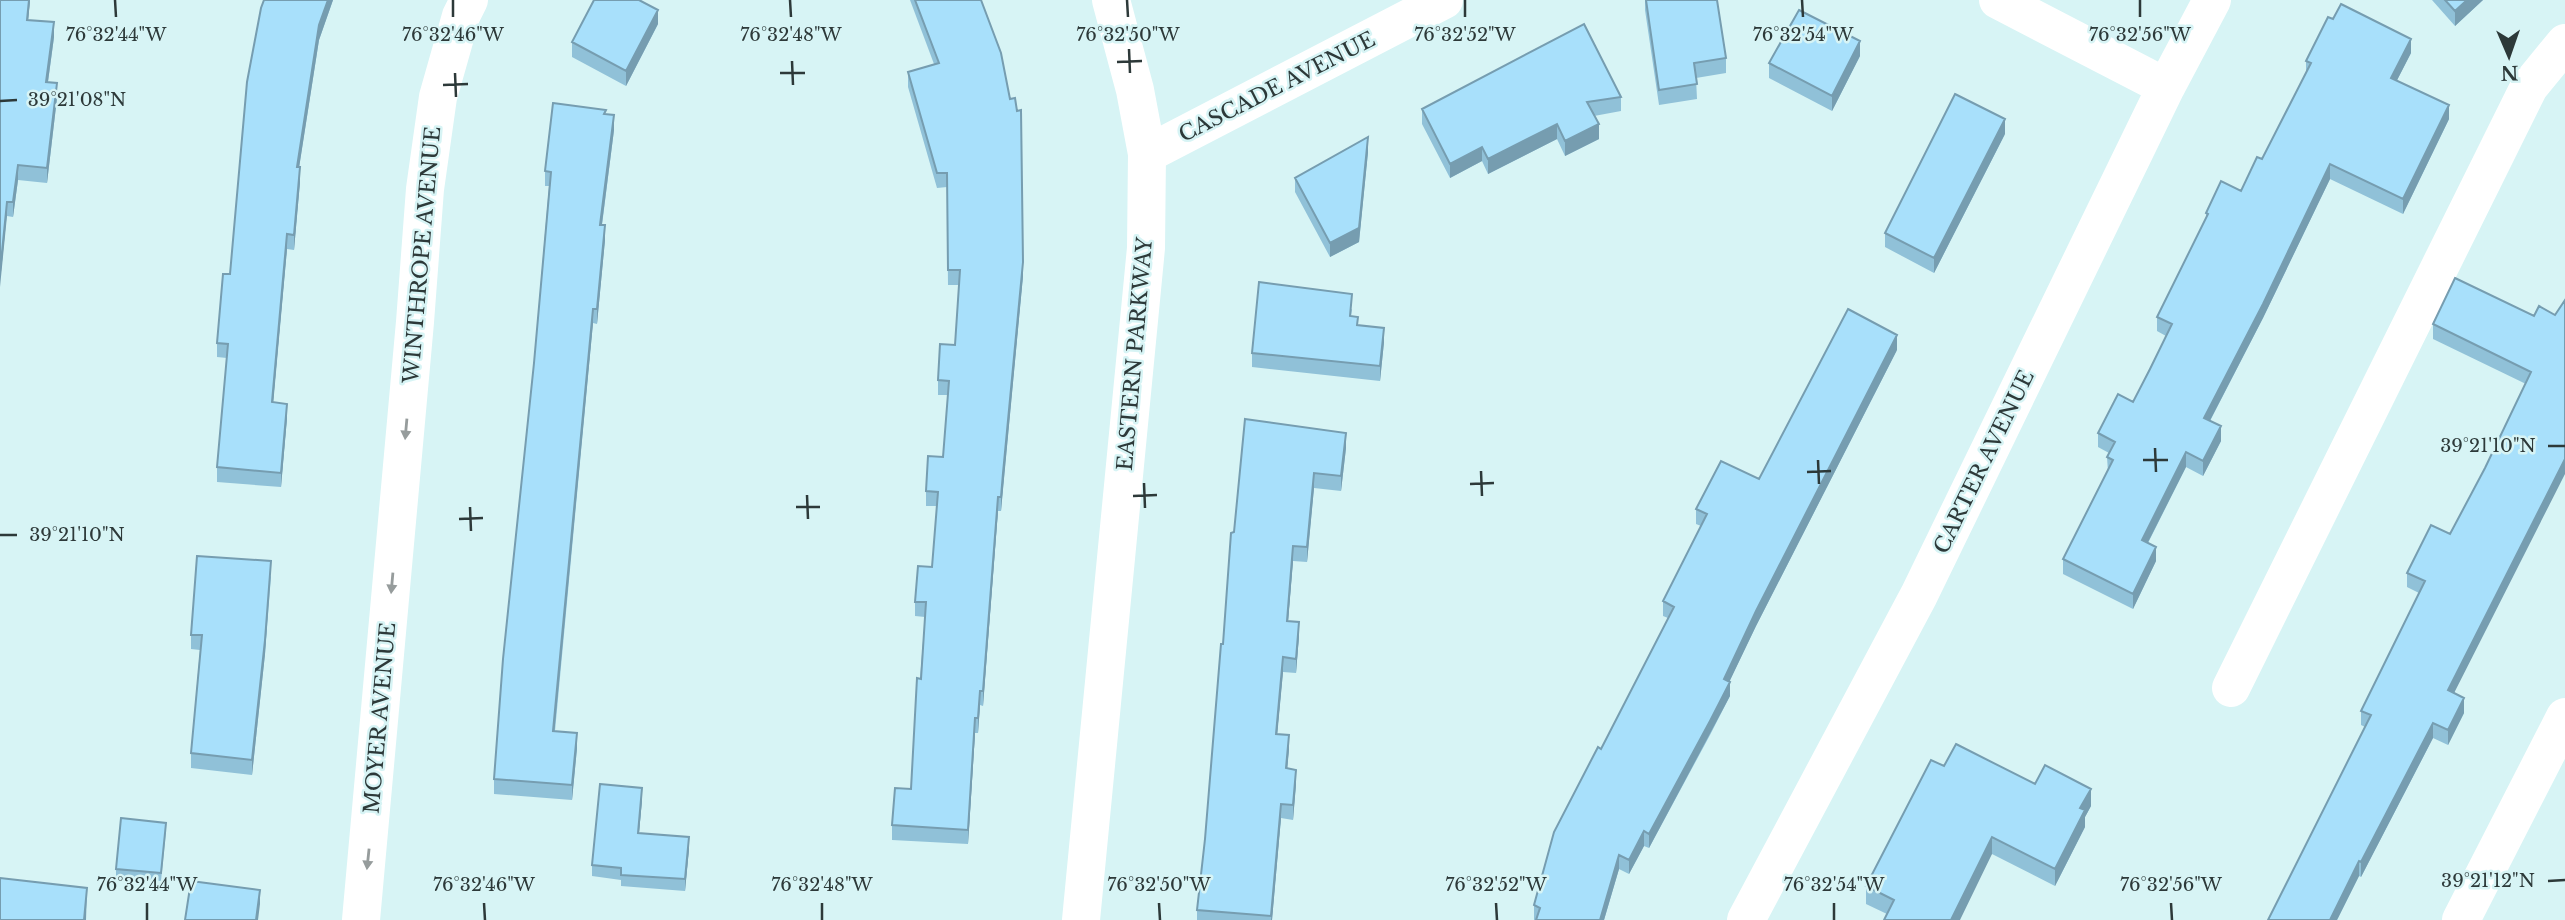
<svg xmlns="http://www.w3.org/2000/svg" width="2565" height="920" font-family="'Libre Baskerville',serif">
<rect width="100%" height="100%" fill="#d7f4f5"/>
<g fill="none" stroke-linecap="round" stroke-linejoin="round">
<path stroke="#fff" stroke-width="38" d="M 1998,0 L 2166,87
M 1147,154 L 1444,0
M 2231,688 L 2529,87 L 2565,43
M 361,920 L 415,322 L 425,189 L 438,97 L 461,16 L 469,0
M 1081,920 L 1146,248 L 1147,154 L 1135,90 L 1111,0
M 1746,920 L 1919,595 L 2166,87 L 2212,0
M 2461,920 L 2565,717"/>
</g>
<path fill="#90c1d8" d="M 0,0 L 30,0 L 28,20 L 54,37 L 48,82 L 57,98 L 47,183 L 18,180 L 13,217 L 7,216 Z
M 264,0 L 333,0 L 319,40 L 299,167 L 300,182 L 294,250 L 287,249 L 273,402 L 287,418 L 281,487 L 217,482 L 217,467 L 227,358 L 217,357 L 217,343 L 230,274 Z
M 910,0 L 981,0 L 1023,276 L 1003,488 L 1001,511 L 998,511 L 983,706 L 980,705 L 978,733 L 975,733 L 968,844 L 892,840 L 892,825 L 911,789 L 925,617 L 915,616 L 915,602 L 932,567 L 937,506 L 926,506 L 926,491 L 943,457 L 948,395 L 938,395 L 938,380 L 955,345 L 959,285 L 948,285 L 947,187 L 937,188 L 908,87 L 908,72 L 934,64 Z
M 1645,0 L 1717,0 L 1726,58 L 1726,73 L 1696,78 L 1697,99 L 1659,105 L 1645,10 Z
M 2432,0 L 2483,0 L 2455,26 Z
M 658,24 L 626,86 L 572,57 L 572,42 Z
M 2411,53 L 2397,80 L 2449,119 L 2403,214 L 2330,179 L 2263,318 L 2210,421 L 2221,441 L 2203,476 L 2186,467 L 2148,543 L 2156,561 L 2133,609 L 2063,574 L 2063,559 L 2108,472 L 2107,457 L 2109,453 L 2098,447 L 2098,433 L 2133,402 L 2166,336 L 2157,331 L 2157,317 L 2206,219 L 2206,213 L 2241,191 L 2262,159 L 2306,73 L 2306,61 Z
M 1860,56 L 1832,111 L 1769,78 L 1769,63 Z
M 1621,97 L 1621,111 L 1594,116 L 1599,139 L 1565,156 L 1557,139 L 1488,174 L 1482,161 L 1450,178 L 1422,124 L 1422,109 Z
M 606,114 L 614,130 L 602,225 L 605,240 L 597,324 L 593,323 L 555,731 L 577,748 L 572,800 L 494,794 L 494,779 L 534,363 L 549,186 L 545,186 L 545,171 Z
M 2005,134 L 1934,273 L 1885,247 L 1885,233 Z
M 1368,152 L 1359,242 L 1330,257 L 1295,192 L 1295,178 Z
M 1352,309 L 1351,316 L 1358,325 L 1384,342 L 1380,381 L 1252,367 L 1252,353 Z
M 2555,315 L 2454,693 L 2464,713 L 2448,745 L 2433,738 L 2361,877 L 2359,876 L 2337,920 L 2365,727 L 2361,725 L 2361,711 L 2419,593 L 2407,587 L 2407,573 L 2450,534 L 2485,468 L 2526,384 L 2433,339 L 2433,324 Z
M 1897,350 L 1756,626 L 1729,682 L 1730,696 L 1710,735 L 1649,848 L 1644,846 L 1629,874 L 1619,869 L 1604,920 L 1534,920 L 1534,905 L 1601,749 L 1668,618 L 1663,616 L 1663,601 L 1701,526 L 1696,524 L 1696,509 L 1759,479 Z
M 1346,448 L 1341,491 L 1314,488 L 1307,562 L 1293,561 L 1288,621 L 1299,636 L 1296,673 L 1283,672 L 1277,734 L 1289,749 L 1287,769 L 1296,784 L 1293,820 L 1281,818 L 1272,920 L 1197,920 L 1197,910 L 1205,839 L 1234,532 Z
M 271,576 L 265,654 L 252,775 L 191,768 L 191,753 L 200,650 L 191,649 L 191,635 Z
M 1944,766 L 2035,784 L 2091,806 L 2085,817 L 2085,827 L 2055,886 L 1992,854 L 1887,914 L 1866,904 L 1866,886 Z
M 642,800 L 639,833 L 689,849 L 685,891 L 621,886 L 621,880 L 592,876 L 592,865 Z
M 166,831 L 161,881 L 116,877 L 116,869 Z"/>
<path fill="#769db0" d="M 29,0 L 30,0 L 27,34 L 27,20 Z
M 328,0 L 333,0 L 319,40 L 297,181 L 297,167 L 319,25 Z
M 2467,0 L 2483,0 L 2455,26 L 2455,11 Z
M 658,10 L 658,24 L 626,86 L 626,71 Z
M 54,22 L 54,37 L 46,96 L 46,82 Z
M 2411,39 L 2411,53 L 2391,92 L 2391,78 Z
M 1860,41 L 1860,56 L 1832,111 L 1832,96 Z
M 57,83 L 57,98 L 47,183 L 47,168 Z
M 2449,105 L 2449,119 L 2403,214 L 2403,199 Z
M 614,115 L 614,130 L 600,239 L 600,225 Z
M 2005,119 L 2005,134 L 1934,273 L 1934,258 Z
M 1557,124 L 1557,139 L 1488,174 L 1488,159 Z
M 1599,124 L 1599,139 L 1565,156 L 1565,141 Z
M 1368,137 L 1368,152 L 1359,242 L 1330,257 L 1330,243 Z
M 1482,147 L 1482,161 L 1450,178 L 1450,164 Z
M 2330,164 L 2330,179 L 2263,318 L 2204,432 L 2204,418 Z
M 18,165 L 18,180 L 13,217 L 13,202 Z
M 300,167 L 300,182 L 294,250 L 294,235 Z
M 7,202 L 7,216 L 0,287 L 0,272 Z
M 605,225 L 605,240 L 597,324 L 597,309 Z
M 287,234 L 287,249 L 272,417 L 272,402 Z
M 1023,262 L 1023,276 L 1001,511 L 1001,497 Z
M 593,309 L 593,323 L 553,746 L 553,731 Z
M 1384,328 L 1384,342 L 1380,381 L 1380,366 Z
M 1897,335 L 1897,350 L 1756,626 L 1724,693 L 1724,679 L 1756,611 Z
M 287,404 L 287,418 L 281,487 L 281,473 Z
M 2221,426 L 2221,441 L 2203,476 L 2203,461 Z
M 1346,433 L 1346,448 L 1341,491 L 1341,476 Z
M 2186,452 L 2186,467 L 2142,554 L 2142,540 Z
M 2565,459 L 2565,474 L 2448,705 L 2448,690 Z
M 1314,473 L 1314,488 L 1307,562 L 1307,547 Z
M 998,497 L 998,511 L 983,706 L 983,691 Z
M 1293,546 L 1293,561 L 1287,635 L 1287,621 Z
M 2156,547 L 2156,561 L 2133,609 L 2133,594 Z
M 271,561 L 265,654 L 252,775 L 252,760 Z
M 1299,622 L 1299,636 L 1296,673 L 1296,659 Z
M 1283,657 L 1283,672 L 1276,748 L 1276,734 Z
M 1730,682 L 1730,696 L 1649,848 L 1649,834 Z
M 980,691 L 980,705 L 978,733 L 978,718 Z
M 2464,698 L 2464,713 L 2448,745 L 2448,730 Z
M 975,718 L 975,733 L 968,844 L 968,830 Z
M 2433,723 L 2433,738 L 2361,877 L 2361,862 Z
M 577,733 L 577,748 L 572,800 L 572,785 Z
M 1289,735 L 1289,749 L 1286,783 L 1286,768 Z
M 1296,770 L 1296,784 L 1293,820 L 1293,805 Z
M 642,788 L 642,800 L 638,844 L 638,833 Z
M 2091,789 L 2091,806 L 2085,817 L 2085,827 L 2055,886 L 2055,869 L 2080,808 Z
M 1281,804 L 1281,818 L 1272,920 L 1271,920 Z
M 1644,831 L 1644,846 L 1629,874 L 1629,860 Z
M 689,837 L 689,849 L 685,891 L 685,879 Z
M 1992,837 L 1992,854 L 1960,920 L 1951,920 Z
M 1619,855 L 1619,869 L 1604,920 L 1600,920 Z
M 2359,861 L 2359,876 L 2337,920 L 2330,920 Z
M 87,888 L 86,920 L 84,920 Z
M 260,890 L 260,904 L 258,920 L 256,920 Z"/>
<path fill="#a8e0fb" stroke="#769db0" stroke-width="2" d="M 0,0 L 29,0 L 27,20 L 54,22 L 46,82 L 57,83 L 47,168 L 18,165 L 13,202 L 7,202 L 0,272 Z
M 264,0 L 328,0 L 319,25 L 297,167 L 300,167 L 294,235 L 287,234 L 272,402 L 287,404 L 281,473 L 217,467 L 228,344 L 217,343 L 223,274 L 230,274 L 247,82 L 261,8 Z
M 594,0 L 639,0 L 658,10 L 626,71 L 572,42 Z
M 915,0 L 981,0 L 1001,53 L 1010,99 L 1015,98 L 1017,111 L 1021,110 L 1023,262 L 1003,473 L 1001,497 L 998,497 L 983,691 L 980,691 L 978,718 L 975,718 L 968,830 L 892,825 L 895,788 L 911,789 L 917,678 L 921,679 L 926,602 L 915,602 L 918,566 L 932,567 L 938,492 L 926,491 L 928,456 L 943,457 L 949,381 L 938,380 L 940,344 L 955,345 L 960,270 L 948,270 L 947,173 L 937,173 L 908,72 L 939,63 Z
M 1646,0 L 1717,0 L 1726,58 L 1694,63 L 1697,84 L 1659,90 Z
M 2445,0 L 2467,0 L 2455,11 Z
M 2341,4 L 2411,39 L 2391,78 L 2449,105 L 2403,199 L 2330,164 L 2263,304 L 2204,418 L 2221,426 L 2203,461 L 2186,452 L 2142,540 L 2156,547 L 2133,594 L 2063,559 L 2113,460 L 2107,457 L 2115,442 L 2098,433 L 2118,394 L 2133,402 L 2150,369 L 2172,324 L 2157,317 L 2208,214 L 2206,213 L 2221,181 L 2241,191 L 2257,157 L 2262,159 L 2311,63 L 2306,61 L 2328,17 L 2333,19 Z
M 1799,10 L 1860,41 L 1832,96 L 1769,63 Z
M 1584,24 L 1621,97 L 1587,102 L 1599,124 L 1565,141 L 1557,124 L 1488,159 L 1482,147 L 1450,164 L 1422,109 Z
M 1955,94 L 2005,119 L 1934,258 L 1885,233 Z
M 553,103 L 606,110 L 604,114 L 614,115 L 600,225 L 605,225 L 597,309 L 593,309 L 553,731 L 577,733 L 572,785 L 494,779 L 503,659 L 534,363 L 551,172 L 545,171 Z
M 1368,137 L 1359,228 L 1330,243 L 1295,178 Z
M 2455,278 L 2534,316 L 2539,306 L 2555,315 L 2565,300 L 2565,459 L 2448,690 L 2464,698 L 2448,730 L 2433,723 L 2361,862 L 2359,861 L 2330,920 L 2268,920 L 2371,715 L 2361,711 L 2425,581 L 2407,573 L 2431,525 L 2450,534 L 2485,468 L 2531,372 L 2433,324 Z
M 1259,282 L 1352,294 L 1350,316 L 1358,317 L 1357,325 L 1384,328 L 1380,366 L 1252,353 Z
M 1848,309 L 1897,335 L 1756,611 L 1724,679 L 1730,682 L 1710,721 L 1649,834 L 1644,831 L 1629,860 L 1619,855 L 1600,920 L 1536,920 L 1540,908 L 1534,905 L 1554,832 L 1598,747 L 1601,749 L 1674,607 L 1663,601 L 1707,514 L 1696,509 L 1721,461 L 1759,479 Z
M 1245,419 L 1346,433 L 1341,476 L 1314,473 L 1307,547 L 1293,546 L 1287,621 L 1299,622 L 1296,659 L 1283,657 L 1276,734 L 1289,735 L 1286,768 L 1296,770 L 1293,805 L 1281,804 L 1271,916 L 1197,910 L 1205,839 L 1221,644 L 1223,644 L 1231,533 L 1234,532 Z
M 197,556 L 271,561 L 265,640 L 252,760 L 191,753 L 202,635 L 191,635 Z
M 1956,744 L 2035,784 L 2045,765 L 2091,789 L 2080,808 L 2085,810 L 2055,869 L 1992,837 L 1951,920 L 1884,920 L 1894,900 L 1866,886 L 1931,760 L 1944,766 Z
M 600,784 L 642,788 L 638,833 L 689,837 L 685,879 L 621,875 L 621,868 L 592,865 Z
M 121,818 L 166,823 L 161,873 L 116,869 Z
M 0,878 L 87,888 L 84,920 L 0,920 Z
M 191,881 L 260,890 L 256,920 L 185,920 Z"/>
<defs><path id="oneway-solid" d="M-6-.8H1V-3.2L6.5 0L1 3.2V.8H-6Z" transform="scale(1.75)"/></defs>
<g fill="#969c9c">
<use href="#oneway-solid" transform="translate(406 429) rotate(95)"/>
<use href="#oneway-solid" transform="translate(392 583) rotate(95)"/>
<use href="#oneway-solid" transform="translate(368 859) rotate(96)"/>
</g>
<path fill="none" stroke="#2d3939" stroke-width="2.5" d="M 115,0 L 116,17M 453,0 L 453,17M 790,0 L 791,17M 1127,0 L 1128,17M 1465,0 L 1465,17M 1802,0 L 1803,17M 2140,0 L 2140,17M 1129,49 L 1130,73M 792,61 L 793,85M 1117,62 L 1142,61M 455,73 L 456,97M 780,73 L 805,73M 443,85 L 468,84M 0,101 L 17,100M 2548,446 L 2565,446M 2155,448 L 2156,472M 1818,460 L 1819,484M 2143,460 L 2168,460M 1481,471 L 1482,496M 1807,472 L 1831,471M 1144,483 L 1145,508M 1470,484 L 1494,483M 807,495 L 808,519M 1133,496 L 1157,495M 470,507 L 471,531M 796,507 L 820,507M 459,519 L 483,518M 0,535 L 17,535M 2548,881 L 2565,880M 147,903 L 147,920M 484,903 L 485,920M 822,903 L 822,920M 1159,903 L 1160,920M 1496,903 L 1497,920M 1834,903 L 1834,920M 2171,903 L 2172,920"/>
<g text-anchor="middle" stroke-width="5" stroke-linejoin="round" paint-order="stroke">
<g font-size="21" fill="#2d3939" stroke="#d7f4f5">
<text transform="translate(1277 87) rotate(-27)" y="7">CASCADE AVENUE</text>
<text transform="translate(422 255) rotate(-85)" y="7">WINTHROPE AVENUE</text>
<text transform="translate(1135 354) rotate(-85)" y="7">EASTERN PARKWAY</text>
<text transform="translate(1984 462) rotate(-64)" y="7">CARTER AVENUE</text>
<text transform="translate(380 718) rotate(-85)" y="7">MOYER AVENUE</text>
</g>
</g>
<g font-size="18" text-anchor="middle" fill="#2d3939" stroke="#d7f4f5" stroke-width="5" stroke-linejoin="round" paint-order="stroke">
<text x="116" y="41">76°32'44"W</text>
<text x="453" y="41">76°32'46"W</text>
<text x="791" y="41">76°32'48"W</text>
<text x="1128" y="41">76°32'50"W</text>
<text x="1465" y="41">76°32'52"W</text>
<text x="1803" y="41">76°32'54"W</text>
<text x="2140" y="41">76°32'56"W</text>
<text x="77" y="106">39°21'08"N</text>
<text x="2488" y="452">39°21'10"N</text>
<text x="77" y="541">39°21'10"N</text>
<text x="2488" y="887">39°21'12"N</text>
<text x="147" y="891">76°32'44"W</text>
<text x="484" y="891">76°32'46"W</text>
<text x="822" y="891">76°32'48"W</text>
<text x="1159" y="891">76°32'50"W</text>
<text x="1496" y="891">76°32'52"W</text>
<text x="1834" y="891">76°32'54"W</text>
<text x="2171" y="891">76°32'56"W</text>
</g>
<g transform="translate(2509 56) rotate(178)" stroke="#d7f4f5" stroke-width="5" paint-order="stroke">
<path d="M0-5L12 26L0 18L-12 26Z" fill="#2d3939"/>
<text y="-10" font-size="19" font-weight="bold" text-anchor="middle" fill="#2d3939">N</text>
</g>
</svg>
